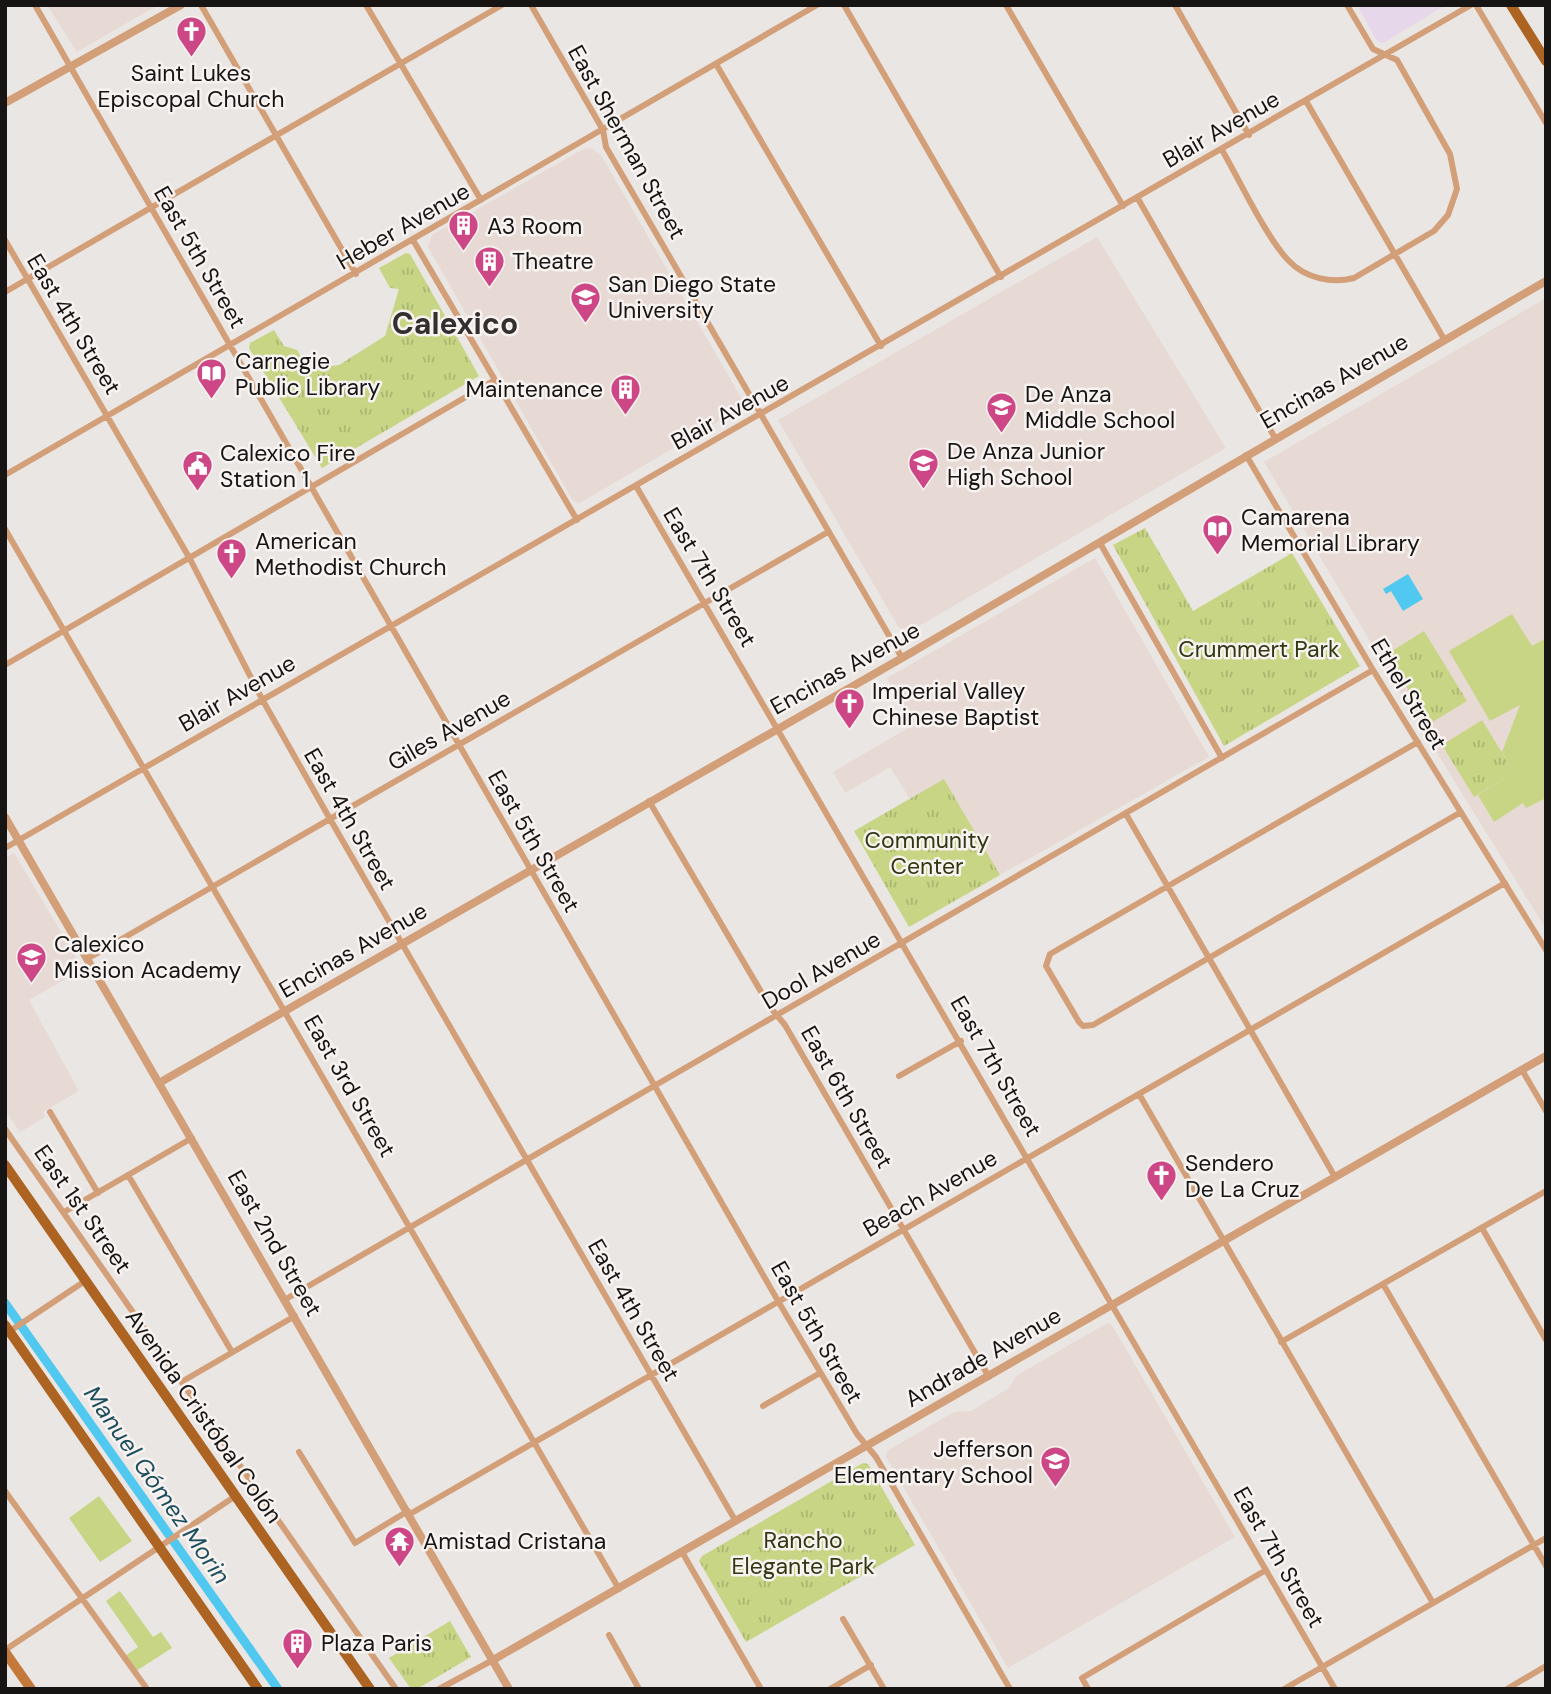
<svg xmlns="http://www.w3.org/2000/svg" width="1551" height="1694" font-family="'DM Sans',sans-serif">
<defs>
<pattern id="park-tufts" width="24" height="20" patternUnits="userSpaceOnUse" patternTransform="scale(1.75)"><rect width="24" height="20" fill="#c7d584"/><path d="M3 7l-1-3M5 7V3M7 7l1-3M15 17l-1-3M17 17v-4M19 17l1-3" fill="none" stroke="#aab671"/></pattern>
</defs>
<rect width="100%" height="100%" fill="#eae6e4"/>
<path fill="#e7dad5" d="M 47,5 L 158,5 L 77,52 Z
M 585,148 L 593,149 L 601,155 L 743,401 L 740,409 L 580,503 L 573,501 L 428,247 L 432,235 Z
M 1097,237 L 1226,448 L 912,630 L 899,628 L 778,420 Z
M 1546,298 L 1546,929 L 1419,724 L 1264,462 Z
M 1095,558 L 1209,757 L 1000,875 L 945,781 L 911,801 L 890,767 L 845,793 L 833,772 L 913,725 L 887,678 Z
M 14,853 L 83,969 L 29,1000 L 79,1091 L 43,1112 L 45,1117 L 20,1132 L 5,1111 L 5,858 Z
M 1107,1323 L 1112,1325 L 1235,1537 L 1008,1668 L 886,1457 L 887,1451 L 954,1412 L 971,1411 L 1009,1388 L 1016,1376 Z"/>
<path fill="#e6d7eb" d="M 1357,5 L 1446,5 L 1383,43 L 1377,41 Z"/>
<path fill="#c7d584" d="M 1512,614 L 1532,646 L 1546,638 L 1546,798 L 1526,808 L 1523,803 L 1494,822 L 1478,795 L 1514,772 L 1502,752 L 1520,705 L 1490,721 L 1449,651 Z
M 99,1496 L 132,1541 L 100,1562 L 69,1518 Z
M 120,1591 L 153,1637 L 161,1632 L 172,1648 L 136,1671 L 125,1656 L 138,1647 L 106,1601 Z"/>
<path fill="url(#park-tufts)" d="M 406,253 L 410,254 L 479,376 L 322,468 L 249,348 L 250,343 L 274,330 L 284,346 L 297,350 L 302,358 L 332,366 L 339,365 L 385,336 L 399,289 L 390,288 L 379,268 Z
M 1145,528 L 1193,611 L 1292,553 L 1360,666 L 1224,746 L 1113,545 Z
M 1424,631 L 1467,701 L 1429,724 L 1387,654 Z
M 1482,720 L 1514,772 L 1474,797 L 1442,745 Z
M 944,779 L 1000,875 L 909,927 L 854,831 Z
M 863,1463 L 868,1464 L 915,1545 L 746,1642 L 699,1561 L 702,1556 Z
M 450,1621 L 471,1657 L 417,1689 L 411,1689 L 389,1658 Z"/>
<path fill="#51c8ef" d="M 1408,574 L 1423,599 L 1403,611 L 1391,591 L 1386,594 L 1383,589 Z"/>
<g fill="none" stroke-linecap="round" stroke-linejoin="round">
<path stroke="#51c8ef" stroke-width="9" d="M 5,1303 L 278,1689"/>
<path stroke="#d29f78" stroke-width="6" d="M 35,5 L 778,1301 L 857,1434 L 876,1457 L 1010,1689
M 201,5 L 356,274
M 366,5 L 481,200
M 531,5 L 603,130 L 606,147 L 902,658
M 844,5 L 1001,277
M 1006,5 L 1123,206
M 1175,5 L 1249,135
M 1476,5 L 1546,123
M 716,64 L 881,346
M 1306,101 L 1444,339
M 1222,150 C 1239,179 1267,239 1289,261 C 1305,278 1332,284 1354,278 L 1434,231 L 1448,215 L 1457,189 L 1450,154 L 1397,60 L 1373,49 L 1347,5
M 1137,197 L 1275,438
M 5,240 L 190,559 L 262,699 L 330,819 L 735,1520
M 413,240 L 577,520
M 5,292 L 502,5
M 1246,455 L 1373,670 L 1546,950
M 5,475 L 817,5
M 636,486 L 1335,1689
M 5,529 L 619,1589
M 1100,543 L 1222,758
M 5,665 L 495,380
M 1418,742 L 1050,954 L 1046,966 L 1079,1022 L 1083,1026 L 1093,1025 L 1461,812
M 649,801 L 770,1007 L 785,1025 L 989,1377
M 1126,814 L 1335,1177
M 5,848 L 1471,5
M 87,959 L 828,532
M 1522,1070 L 1546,1111
M 899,1076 L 961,1041
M 1139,1094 L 1433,1603
M 50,1112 L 98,1193
M 5,1129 L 396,1689
M 128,1175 L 232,1352
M 64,1212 L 192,1138
M 1482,1228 L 1546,1340
M 1383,1284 L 1546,1566
M 286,1299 L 1373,670
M 7,1333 L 85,1281
M 1281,1342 L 1546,1191
M 183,1381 L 295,1316
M 763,1406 L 820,1373
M 299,1452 L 355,1543 L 408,1511
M 5,1491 L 147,1689
M 410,1514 L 1505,883
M 682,1552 L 761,1689
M 843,1619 L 884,1689
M 609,1635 L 639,1689
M 5,1650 L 234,1497
M 439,1689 L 493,1660
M 830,1689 L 871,1665
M 1088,1689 L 1082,1678 L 1266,1570
M 1284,1689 L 1546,1538
M 1507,1689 L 1546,1666"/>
<path stroke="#d29f78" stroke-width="8" d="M 5,103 L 181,5
M 5,817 L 509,1689
M 159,1083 L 902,658 L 1546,281
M 493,1660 L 1546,1056"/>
<path stroke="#c4793b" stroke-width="10" d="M 5,1652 L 31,1689"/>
<path stroke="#ad6422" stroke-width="10" d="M 1511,5 L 1546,61
M 5,1165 L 370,1689
M 5,1325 L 258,1689"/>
</g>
<defs>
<symbol id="church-pin" viewBox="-11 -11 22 30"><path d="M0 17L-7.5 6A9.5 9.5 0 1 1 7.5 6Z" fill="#cd4685" stroke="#f8f3f1"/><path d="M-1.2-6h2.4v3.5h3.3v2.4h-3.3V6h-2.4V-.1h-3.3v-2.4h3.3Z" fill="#fff"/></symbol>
<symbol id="building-pin" viewBox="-11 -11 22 30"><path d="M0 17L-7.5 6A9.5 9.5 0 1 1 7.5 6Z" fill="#cd4685" stroke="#f8f3f1"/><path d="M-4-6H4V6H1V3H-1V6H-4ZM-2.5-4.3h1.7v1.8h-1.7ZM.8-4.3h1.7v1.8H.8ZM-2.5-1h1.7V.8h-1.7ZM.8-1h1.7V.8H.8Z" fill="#fff"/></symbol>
<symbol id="university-pin" viewBox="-11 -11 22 30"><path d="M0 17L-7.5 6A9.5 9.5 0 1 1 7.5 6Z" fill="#cd4685" stroke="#f8f3f1"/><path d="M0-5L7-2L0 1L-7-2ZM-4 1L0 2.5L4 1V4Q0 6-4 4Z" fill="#fff"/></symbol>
<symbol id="library-pin" viewBox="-11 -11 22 30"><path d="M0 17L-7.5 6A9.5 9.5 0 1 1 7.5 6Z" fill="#cd4685" stroke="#f8f3f1"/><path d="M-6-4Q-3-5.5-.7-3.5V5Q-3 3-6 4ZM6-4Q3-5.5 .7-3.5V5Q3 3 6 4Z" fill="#fff"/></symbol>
<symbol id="school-pin" viewBox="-11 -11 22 30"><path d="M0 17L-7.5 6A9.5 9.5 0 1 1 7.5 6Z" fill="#cd4685" stroke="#f8f3f1"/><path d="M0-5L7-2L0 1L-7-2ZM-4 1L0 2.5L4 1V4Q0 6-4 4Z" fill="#fff"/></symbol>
<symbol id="civic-pin" viewBox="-11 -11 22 30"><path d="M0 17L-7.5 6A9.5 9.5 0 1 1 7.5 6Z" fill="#cd4685" stroke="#f8f3f1"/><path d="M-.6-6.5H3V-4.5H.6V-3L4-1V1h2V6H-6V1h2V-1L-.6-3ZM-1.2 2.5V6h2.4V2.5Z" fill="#fff"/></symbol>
<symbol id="temple-pin" viewBox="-11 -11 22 30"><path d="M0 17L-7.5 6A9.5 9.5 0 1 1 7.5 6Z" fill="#cd4685" stroke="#f8f3f1"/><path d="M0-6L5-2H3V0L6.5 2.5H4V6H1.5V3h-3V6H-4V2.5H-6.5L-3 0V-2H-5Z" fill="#fff"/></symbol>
</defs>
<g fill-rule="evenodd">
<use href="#church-pin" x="174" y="14" width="35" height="47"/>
<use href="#building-pin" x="446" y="208" width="35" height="47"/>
<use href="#building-pin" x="472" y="244" width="35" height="47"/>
<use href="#university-pin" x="568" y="280" width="35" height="47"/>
<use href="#library-pin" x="194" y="356" width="35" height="47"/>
<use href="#building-pin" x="608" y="372" width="35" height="47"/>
<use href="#school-pin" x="984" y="390" width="35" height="47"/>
<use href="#school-pin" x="906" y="446" width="35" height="47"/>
<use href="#civic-pin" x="180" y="448" width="35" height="47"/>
<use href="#library-pin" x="1200" y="512" width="35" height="47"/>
<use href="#church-pin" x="214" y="536" width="35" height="47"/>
<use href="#church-pin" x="832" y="686" width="35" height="47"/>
<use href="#school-pin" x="14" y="940" width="35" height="47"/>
<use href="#church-pin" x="1144" y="1158" width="35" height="47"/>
<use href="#school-pin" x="1038" y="1444" width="35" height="47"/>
<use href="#temple-pin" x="382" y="1524" width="35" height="47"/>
<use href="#building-pin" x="280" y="1626" width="35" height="47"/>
</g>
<g text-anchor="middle" stroke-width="5" stroke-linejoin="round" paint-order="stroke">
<g font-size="23" fill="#161514" stroke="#f8f3f1" text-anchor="start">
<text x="191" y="81" text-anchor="middle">Saint Lukes<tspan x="191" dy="26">Episcopal Church</tspan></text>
<text x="487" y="234">A3 Room</text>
<text x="512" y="269">Theatre</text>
<text x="608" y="292">San Diego State<tspan x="608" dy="26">University</tspan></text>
<text x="235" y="369">Carnegie<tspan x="235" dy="26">Public Library</tspan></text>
<text x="603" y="397" text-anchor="end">Maintenance</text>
<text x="1025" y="402">De Anza<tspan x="1025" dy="26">Middle School</tspan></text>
<text x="947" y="459">De Anza Junior<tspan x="947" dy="26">High School</tspan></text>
<text x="220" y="461">Calexico Fire<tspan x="220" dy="26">Station 1</tspan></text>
<text x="1241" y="525">Camarena<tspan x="1241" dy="26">Memorial Library</tspan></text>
<text x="255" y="549">American<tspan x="255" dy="26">Methodist Church</tspan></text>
<text x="872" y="699">Imperial Valley<tspan x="872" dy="26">Chinese Baptist</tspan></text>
<text x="54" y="952">Calexico<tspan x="54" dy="26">Mission Academy</tspan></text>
<text x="1185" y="1171">Sendero<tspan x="1185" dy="26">De La Cruz</tspan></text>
<text x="1033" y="1457" text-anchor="end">Jefferson<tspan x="1033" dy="26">Elementary School</tspan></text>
<text x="423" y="1549">Amistad Cristana</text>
<text x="321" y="1651">Plaza Paris</text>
</g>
<g font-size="23" fill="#161514" stroke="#f8f3f1">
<text transform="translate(1221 129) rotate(-30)" y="8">Blair Avenue</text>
<text transform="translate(627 142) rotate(61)" y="8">East Sherman Street</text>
<text transform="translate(403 226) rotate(-30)" y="8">Heber Avenue</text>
<text transform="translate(200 257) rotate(60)" y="8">East 5th Street</text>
<text transform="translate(74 324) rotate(59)" y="8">East 4th Street</text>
<text transform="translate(1334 381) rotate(-30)" y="8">Encinas Avenue</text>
<text transform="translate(730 412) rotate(-29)" y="8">Blair Avenue</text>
<text transform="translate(710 577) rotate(59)" y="8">East 7th Street</text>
<text transform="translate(845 668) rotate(-29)" y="8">Encinas Avenue</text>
<text transform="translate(237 693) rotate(-30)" y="8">Blair Avenue</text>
<text transform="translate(1409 694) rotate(59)" y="8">Ethel Street</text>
<text transform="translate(449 730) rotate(-30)" y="8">Giles Avenue</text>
<text transform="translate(350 819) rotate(60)" y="8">East 4th Street</text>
<text transform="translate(534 841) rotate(60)" y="8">East 5th Street</text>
<text transform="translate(353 950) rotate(-30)" y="8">Encinas Avenue</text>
<text transform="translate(821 970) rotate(-30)" y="8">Dool Avenue</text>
<text transform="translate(996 1066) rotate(60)" y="8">East 7th Street</text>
<text transform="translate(350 1086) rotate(60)" y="8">East 3rd Street</text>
<text transform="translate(847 1097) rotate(60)" y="8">East 6th Street</text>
<text transform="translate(930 1193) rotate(-30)" y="8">Beach Avenue</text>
<text transform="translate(83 1209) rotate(55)" y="8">East 1st Street</text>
<text transform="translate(275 1243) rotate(60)" y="8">East 2nd Street</text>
<text transform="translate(634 1310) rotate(60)" y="8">East 4th Street</text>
<text transform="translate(817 1332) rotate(60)" y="8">East 5th Street</text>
<text transform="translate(983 1357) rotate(-30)" y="8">Andrade Avenue</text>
<text transform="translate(204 1416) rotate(55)" y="8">Avenida Cristóbal Colón</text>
<text transform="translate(1279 1557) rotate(60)" y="8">East 7th Street</text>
</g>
<g font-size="23" fill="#313710" stroke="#f8f3f1">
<text x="1259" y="657">Crummert Park</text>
<text x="927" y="848">Community<tspan x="927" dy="26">Center</tspan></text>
<text x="803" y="1548">Rancho<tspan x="803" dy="26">Elegante Park</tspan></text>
</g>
<g font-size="24" font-style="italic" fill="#1c4e5e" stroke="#f8f3f1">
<text transform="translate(157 1485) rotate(55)" y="8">Manuel Gómez Morin</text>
</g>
<g font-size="30" font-weight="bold" fill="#332f2e" stroke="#f8f3f1">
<text x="455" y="334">Calexico</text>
</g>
</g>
<rect width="1551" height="1694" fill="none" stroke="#161514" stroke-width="14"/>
</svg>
